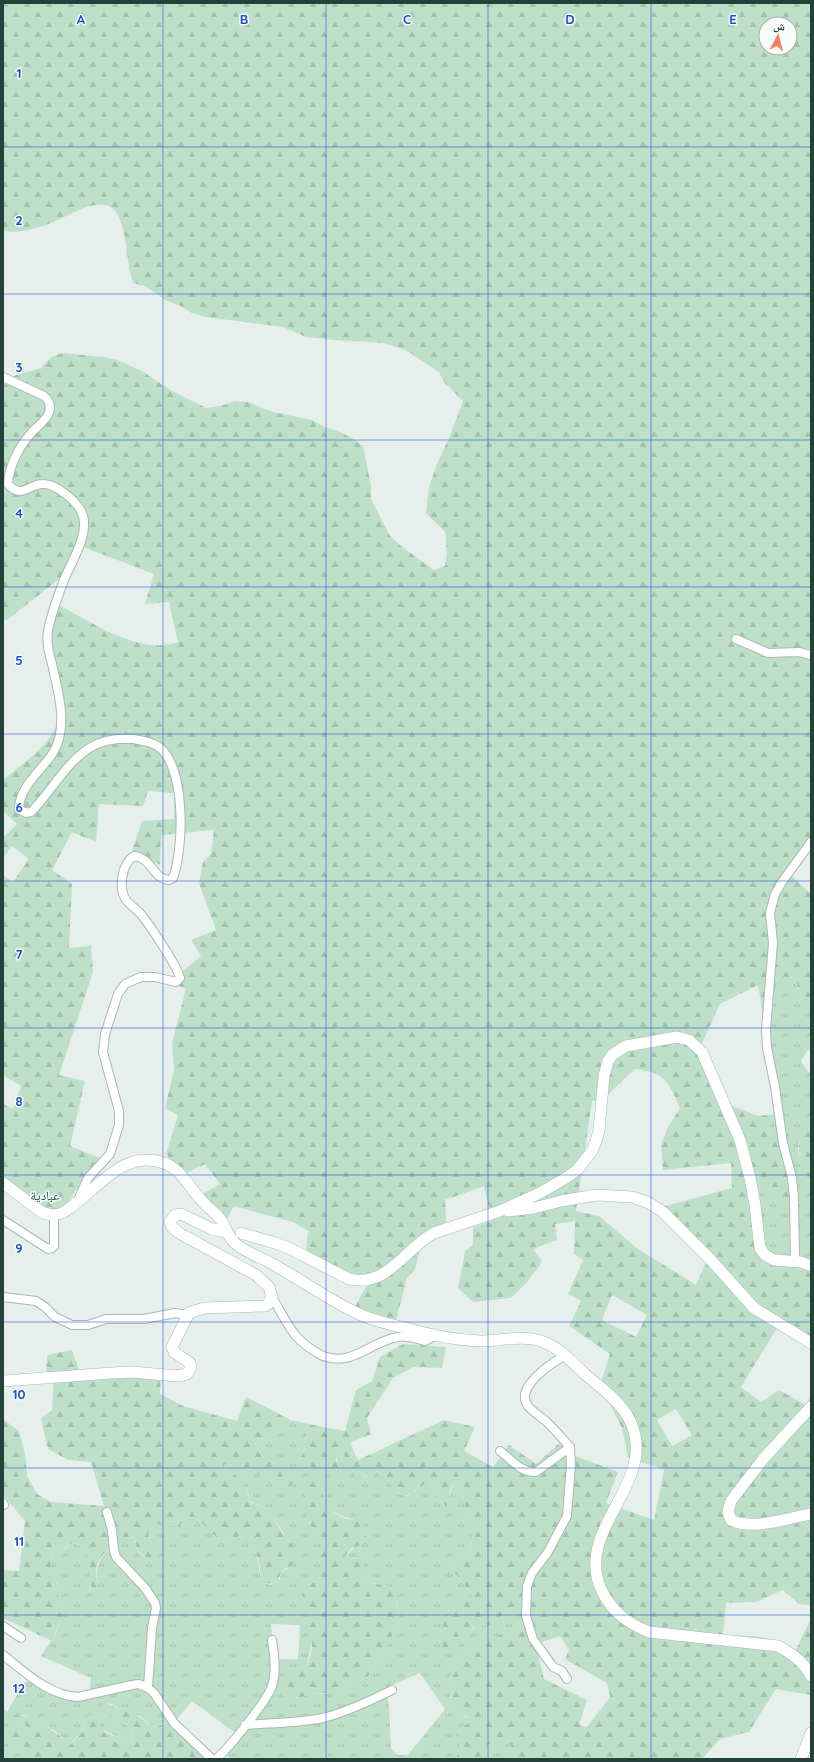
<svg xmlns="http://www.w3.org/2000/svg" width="814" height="1762" font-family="Quicksand,'Noto Naskh Arabic',sans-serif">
<defs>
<pattern id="grass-tufts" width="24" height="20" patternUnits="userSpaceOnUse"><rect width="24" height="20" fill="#bfe0c8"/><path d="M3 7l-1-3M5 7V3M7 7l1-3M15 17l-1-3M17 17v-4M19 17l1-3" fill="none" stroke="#a4c1ad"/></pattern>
<pattern id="forest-firs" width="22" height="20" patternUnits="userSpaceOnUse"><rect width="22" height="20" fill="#bfe0c8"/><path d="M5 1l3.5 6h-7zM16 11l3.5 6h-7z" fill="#a4c1ad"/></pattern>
</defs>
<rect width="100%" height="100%" fill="#e6efeb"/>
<path fill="url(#grass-tufts)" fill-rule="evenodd" d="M 786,976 L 794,979 L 801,994 L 811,1001 L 811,1049 L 807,1051 L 801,1061 L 807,1070 L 811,1074 L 811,1118 L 799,1143 L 798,1153 L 805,1171 L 811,1178 L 811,1266 C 804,1266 795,1264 788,1266 C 778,1268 772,1270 763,1265 L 760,1254 L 763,1215 L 759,1192 L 760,1178 L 780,1201 L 784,1203 L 771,1131 L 768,1129 L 776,1114 L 760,996 L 764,998 L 772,990 L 778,977 Z
M 291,1420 L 308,1424 L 306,1445 L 302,1454 L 301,1462 C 307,1466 313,1466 320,1469 C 328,1472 333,1478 343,1481 L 335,1452 L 335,1448 L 340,1448 L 345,1454 L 356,1477 L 364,1477 L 371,1470 L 375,1470 L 381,1477 L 384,1475 L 399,1494 L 407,1496 L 425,1484 L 430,1484 L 440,1501 L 444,1503 L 445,1507 L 455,1480 L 457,1487 L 464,1499 L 467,1516 L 472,1529 L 472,1540 L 469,1555 L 459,1557 L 448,1564 L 472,1595 L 472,1599 C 454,1608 447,1613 441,1633 L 466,1639 L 475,1626 C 481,1626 488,1627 493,1623 C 502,1617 513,1598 525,1611 C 522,1634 494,1639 474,1637 L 471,1640 L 471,1649 L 462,1662 L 455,1668 L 449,1680 L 450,1696 L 453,1708 L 465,1717 L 469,1718 L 470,1722 L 458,1730 L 456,1733 L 462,1740 L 456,1759 L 233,1759 L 221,1754 L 234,1732 L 192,1701 L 173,1724 L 164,1723 L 157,1727 L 152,1726 L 140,1716 L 121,1710 L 109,1703 L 110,1715 L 132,1728 L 133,1737 L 129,1740 C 123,1740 120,1738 114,1735 C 106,1731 101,1732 99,1721 L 88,1714 L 83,1731 L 69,1745 L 55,1731 L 23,1715 L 14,1720 L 27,1726 L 35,1735 L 31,1737 L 12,1729 L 3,1727 L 3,1708 L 7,1712 L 25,1681 L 89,1700 L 91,1678 L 41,1656 L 55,1635 L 62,1616 C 56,1604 58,1603 58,1591 C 58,1576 45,1567 54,1551 L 66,1548 L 71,1543 C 95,1546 88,1573 90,1590 L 98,1583 C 93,1562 107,1551 120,1537 L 135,1538 C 136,1547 137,1554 146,1558 L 152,1544 C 147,1536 148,1531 152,1524 L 180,1526 L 183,1520 L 188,1517 C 202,1519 213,1532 223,1542 L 240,1536 C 246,1540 252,1546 255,1552 C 261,1564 256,1580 271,1585 L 280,1579 L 281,1572 L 288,1569 L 291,1543 C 283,1534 271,1510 261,1506 C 257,1504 254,1504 250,1501 C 247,1480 237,1476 220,1466 L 226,1464 L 239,1468 L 252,1470 L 284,1488 L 292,1473 L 264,1458 L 253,1441 C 258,1438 260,1439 266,1438 C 276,1435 283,1427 291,1420 ZM 323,1485 C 320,1512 338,1515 359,1521 L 365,1529 L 367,1536 L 345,1556 L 347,1559 L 361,1558 L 364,1561 L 364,1578 L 366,1582 L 388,1586 L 392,1590 L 398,1607 L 399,1621 L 394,1628 L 392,1637 L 367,1678 L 327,1694 L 315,1693 L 296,1698 L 300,1668 L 306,1667 L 312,1642 L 310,1635 L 311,1622 L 309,1610 L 302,1596 L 304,1586 L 317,1582 L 320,1578 L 320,1553 L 323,1550 L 325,1546 L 309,1523 L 303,1495 ZM 271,1624 L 300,1625 L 298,1659 L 274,1659 ZM 420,1673 L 445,1709 L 408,1755 L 398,1755 L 391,1748 L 389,1706 L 385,1688 Z
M 3,1731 L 8,1736 L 14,1748 L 30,1759 L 3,1759 Z
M 508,1737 L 515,1759 L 482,1759 L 483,1747 L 495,1740 Z"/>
<path fill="url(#forest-firs)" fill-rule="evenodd" d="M 3,3 L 811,3 L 811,848 L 792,876 L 811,894 L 811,1001 L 801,994 L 796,982 L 791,977 L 778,977 L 768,997 L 764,998 L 760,996 L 758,985 L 720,1004 L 700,1048 L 710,1085 L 727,1104 L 758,1116 L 776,1114 L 768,1129 L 778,1137 L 784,1151 L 792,1201 L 789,1204 C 775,1202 764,1196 763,1181 L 760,1179 L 759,1192 L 764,1209 L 760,1240 L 760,1254 L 763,1265 C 772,1270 778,1268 788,1266 C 795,1264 804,1266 811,1266 L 811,1345 L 780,1323 L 741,1387 L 761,1402 L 779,1390 L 806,1405 L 811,1395 L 811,1605 L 799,1604 L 783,1590 L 756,1602 L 726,1603 L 723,1634 C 755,1639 765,1631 795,1652 L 811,1618 L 811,1695 L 776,1689 L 749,1732 L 720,1739 L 702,1759 L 515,1759 L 508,1737 L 495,1740 L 484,1747 L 482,1759 L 456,1759 L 462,1740 L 456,1734 L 458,1730 L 470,1722 L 469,1718 L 460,1714 L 453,1708 L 448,1684 L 455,1668 L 462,1662 L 471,1649 L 471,1640 L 474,1637 C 494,1639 522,1633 525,1611 C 513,1598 502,1617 493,1623 C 488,1627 481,1626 474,1626 C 468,1638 459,1650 444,1648 C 432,1632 453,1599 472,1599 L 472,1595 L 448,1564 L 459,1557 L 469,1555 L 472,1540 L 472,1529 L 467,1520 L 464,1499 L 457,1487 L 455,1481 L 451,1488 L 446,1508 L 444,1503 L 437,1499 L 436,1494 L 430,1484 L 425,1484 L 406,1496 C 391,1492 394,1485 384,1475 L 381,1477 L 375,1470 L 371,1470 L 360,1480 C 350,1474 347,1457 340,1448 L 336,1448 L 336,1461 L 344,1468 L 343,1482 L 331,1477 L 320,1469 L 311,1467 L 301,1462 L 301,1458 L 306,1445 L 308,1424 L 345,1431 L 356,1390 L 372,1381 L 380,1357 L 403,1344 L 446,1347 L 442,1368 L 414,1367 L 393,1378 L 367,1418 L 371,1434 L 350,1443 L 358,1460 L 444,1420 L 475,1427 L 464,1451 L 493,1467 L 509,1445 L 536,1464 L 566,1437 L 565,1452 L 618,1472 L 606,1503 L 654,1520 L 664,1470 L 628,1457 L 622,1428 L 600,1385 L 610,1354 L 569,1326 L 581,1301 L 568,1294 L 583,1260 L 574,1254 L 575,1221 L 555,1224 L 557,1240 L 533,1249 L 542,1262 L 527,1282 L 511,1298 L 473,1302 L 458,1288 L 465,1251 L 473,1245 L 473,1227 L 492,1221 L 484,1186 L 445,1200 L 446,1221 L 422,1242 L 415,1269 L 407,1278 L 396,1320 L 355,1307 L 367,1285 L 332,1270 L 306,1250 L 308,1231 L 293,1222 L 234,1206 L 224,1224 L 195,1198 L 220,1184 L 205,1164 L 183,1175 L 166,1154 L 178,1115 L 165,1108 L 174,1070 L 172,1043 L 186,989 L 170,982 L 201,956 L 191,940 L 216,930 L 199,883 L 203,862 L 211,854 L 214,830 L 161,835 L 160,865 L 132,851 L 142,821 L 174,819 L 174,793 L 148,791 L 143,806 L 99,804 L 96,842 L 72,832 L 52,870 L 72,884 L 69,948 L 91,946 L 93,972 L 59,1075 L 85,1081 L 70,1146 L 102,1159 L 75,1191 L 68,1204 L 51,1213 L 3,1183 L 3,1104 L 13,1109 L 21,1086 L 3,1075 L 3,875 L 13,882 L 29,859 L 12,846 L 3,858 L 3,835 L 5,836 L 17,824 L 3,811 L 3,780 C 24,762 52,745 59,718 L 48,651 L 53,602 C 89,620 137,656 178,642 L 169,602 L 145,604 L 154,574 L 78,545 L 68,572 L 7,620 L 3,621 L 3,386 L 16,375 L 41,368 L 51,357 L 62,353 L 104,357 L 117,360 L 142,371 L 170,390 L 206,408 L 220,406 L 235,401 L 248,402 L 273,412 L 312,420 L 325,427 L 340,432 L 352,438 L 363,446 L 371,486 L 371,499 L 390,536 L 401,546 L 434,570 L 445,566 L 447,554 L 445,532 L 426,513 L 429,487 L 437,464 L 449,438 L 463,401 L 444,382 L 439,372 L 406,350 L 384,343 L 334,340 L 306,337 L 283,327 L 205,317 L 190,312 L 179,305 L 167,301 L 145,286 L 133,283 C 126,263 128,240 120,220 C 118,212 111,205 103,205 C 88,203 72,214 60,219 C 43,227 22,234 3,231 ZM 766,24 L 790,24 L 790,48 L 766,48 ZM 635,1069 C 667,1073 668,1082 680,1108 L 667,1129 L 661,1145 L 663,1170 L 731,1163 L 732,1188 L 658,1208 L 709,1255 L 696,1285 L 638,1249 L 599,1216 L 576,1211 L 592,1101 L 603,1099 ZM 612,1295 L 647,1315 L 636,1337 L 602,1320 ZM 676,1409 L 692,1435 L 672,1446 L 657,1420 ZM 560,1636 L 569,1650 L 565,1659 L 607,1683 L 610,1697 L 587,1727 L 579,1725 L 587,1700 L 544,1679 L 538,1653 L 539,1643 Z
M 811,1118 L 811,1178 C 806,1174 803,1169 801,1162 C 795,1144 802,1134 811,1118 Z
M 72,1350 L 81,1375 L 161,1373 L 160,1394 L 183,1406 L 237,1421 L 246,1397 L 291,1420 C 283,1427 276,1435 266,1438 C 260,1439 258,1438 253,1441 L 264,1458 L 292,1473 L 293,1480 L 291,1485 L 284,1488 L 252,1470 L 239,1468 L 226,1464 L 220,1466 C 239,1477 246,1479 250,1502 L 268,1509 L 281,1531 L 295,1548 L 293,1564 L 281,1572 L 277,1584 L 265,1583 C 259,1573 261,1572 259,1562 C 256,1550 249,1543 240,1536 L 223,1542 C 210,1534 204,1519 188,1517 L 183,1520 L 180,1527 L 152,1524 C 141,1544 161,1543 151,1562 C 141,1552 136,1554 135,1538 L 120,1537 C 111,1547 97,1557 96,1571 C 96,1578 98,1584 98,1591 L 94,1595 C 83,1579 99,1547 71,1543 L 61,1551 L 54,1551 C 45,1567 58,1576 58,1591 C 59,1603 56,1604 62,1616 L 52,1641 L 3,1618 L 3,1570 L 19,1571 L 25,1521 L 3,1495 L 3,1419 L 19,1431 L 25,1453 L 27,1476 L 37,1494 L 51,1502 L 104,1506 L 91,1462 L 68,1460 L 48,1449 L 41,1418 L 52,1410 L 54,1375 L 46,1375 L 47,1355 Z
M 312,1482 L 320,1482 L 323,1485 C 321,1502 330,1514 347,1519 C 350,1520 355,1519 359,1521 C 364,1524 368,1534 366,1540 C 364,1547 356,1545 351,1549 C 349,1551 347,1554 345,1556 L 347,1559 L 361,1558 L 364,1561 L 364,1578 L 366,1582 L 388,1586 L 394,1593 L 399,1613 L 399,1621 L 394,1628 L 392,1637 L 367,1678 L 331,1693 L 315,1693 L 296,1698 L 283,1697 C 281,1680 289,1669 306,1667 C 309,1660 312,1651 312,1643 C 312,1640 310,1637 310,1634 C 310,1625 311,1618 308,1610 C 304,1599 300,1599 304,1586 L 317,1582 L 320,1578 L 320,1553 L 323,1550 L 325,1546 C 313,1534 291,1494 312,1482 Z
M 104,1702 L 121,1710 L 135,1714 L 152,1726 L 157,1727 L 169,1721 L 173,1724 L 205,1759 L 30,1759 L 14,1748 L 8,1736 L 3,1731 L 3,1727 L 12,1729 L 31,1737 L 34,1735 L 27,1726 L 14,1720 L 13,1716 C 29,1712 59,1734 70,1745 L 83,1731 L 88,1714 L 96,1717 L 105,1733 C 114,1735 120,1739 129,1740 L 133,1737 L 132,1728 L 103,1711 L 102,1706 Z"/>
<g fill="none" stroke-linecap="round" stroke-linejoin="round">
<defs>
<path id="street" d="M 3,377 L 44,396 C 49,400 51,406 49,413 C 46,420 38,426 33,431 C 20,445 9,465 8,484 C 22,500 28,484 43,484 C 55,483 76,501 81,511 C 92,531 71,562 64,580 C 58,596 51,614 48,631 C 46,642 49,654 52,664 C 58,691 69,727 53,753 C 42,770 19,787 19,809 L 26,813 L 31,812 C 51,792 67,761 91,747 C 103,740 119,738 133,739 C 140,740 152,742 159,747 C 186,768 184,848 173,878 L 169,880 C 153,879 151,857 134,856 C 122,863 118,888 126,900 C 130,905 136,909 140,913 C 149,924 178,967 180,978 L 176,982 L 155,977 L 141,977 L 125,984 L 118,994 L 105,1034 L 103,1052 L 119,1111 L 119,1125 L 110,1154 L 88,1178 L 78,1200
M 736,639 L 768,653 L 799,652 L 811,655
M 3,1220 L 48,1249 L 52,1248 L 54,1246 L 54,1215
M 795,1262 L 794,1198 L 792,1178 L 783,1143 L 775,1087 L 767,1048 L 766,1029 L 773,943 L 770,913 L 775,894 L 782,882 L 811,842
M 3,1297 L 36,1301 L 45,1307 L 55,1317 L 72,1325 L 88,1325 L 106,1319 L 144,1319 L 175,1313 L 187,1315
M 272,1297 C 280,1310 287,1325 296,1336 C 304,1345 313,1351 323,1356 C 353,1367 371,1341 398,1337 C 407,1335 416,1339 425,1341 L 435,1336
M 500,1451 C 511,1459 521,1473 536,1472 L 570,1447 C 562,1438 555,1430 547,1422 C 541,1417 533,1412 528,1406 C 514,1387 552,1363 564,1356
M 3,1503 L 4,1505
M 107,1512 L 112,1530 L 114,1551 L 116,1557 L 145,1588 L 155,1603 L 156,1608 L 152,1628 L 148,1688
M 3,1626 L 21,1638
M 3,1655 C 26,1673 48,1695 78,1697 L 132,1685 L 139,1684 L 148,1688 L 154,1693 L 174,1723 L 212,1759
M 567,1679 L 562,1671 L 553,1667 L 533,1639 L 526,1616 L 527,1586 L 532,1573 L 548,1552 L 567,1516 L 571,1465 L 570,1447
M 245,1725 C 271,1723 298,1723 323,1718 C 347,1712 370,1701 392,1690
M 216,1759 C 229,1748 267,1701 272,1686 C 277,1671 274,1654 272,1640"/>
<path id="secondary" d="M 3,1183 L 40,1211 C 48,1216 58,1216 67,1210 C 96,1191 123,1148 164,1163 C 182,1169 191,1191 204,1203 C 209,1209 216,1213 221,1220 C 227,1228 227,1237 236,1244 C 245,1252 258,1256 269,1262 C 299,1278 328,1300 359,1314 C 374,1321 389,1324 405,1328 C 430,1335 454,1340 480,1341 C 499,1341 522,1335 541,1341 C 559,1347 573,1363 586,1375 C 603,1390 626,1405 633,1428 C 653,1486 575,1530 601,1589 C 611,1611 627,1623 649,1632 L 778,1646 C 792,1654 803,1661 811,1676
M 508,1211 L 534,1208 L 561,1201 L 596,1195 L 632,1197 L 647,1202 L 662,1211 L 710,1259 L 754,1308 L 811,1343
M 241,1233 L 275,1243 L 291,1249 L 349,1279 C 387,1288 404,1249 434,1233 L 500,1211 L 540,1193 L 569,1176 L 578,1169 L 592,1151 L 596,1141 L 599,1130 L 604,1076 L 608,1061 L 613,1054 L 626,1046 L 677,1037 L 689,1040 L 702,1052 L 740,1140 L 750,1178 L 755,1205 L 760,1248 L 765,1255 L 774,1260 L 801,1262 L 811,1266
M 3,1381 L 112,1373 L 132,1372 L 177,1376 L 187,1374 L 191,1367 L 190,1363 L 175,1353 L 172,1347 L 189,1313 L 204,1308 L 265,1306 L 268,1304 L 272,1297 L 269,1287 L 256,1275 L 179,1233 L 172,1227 L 170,1222 L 175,1215 L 181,1214 L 212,1229 L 226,1232
M 811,1407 L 763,1459 L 731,1501 L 728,1512 L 731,1520 C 753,1531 787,1518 811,1514
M 801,1759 L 811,1733"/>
</defs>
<use href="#street" stroke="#a8b8b2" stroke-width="10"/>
<use href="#secondary" stroke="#a4bbb3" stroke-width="12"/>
<use href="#street" stroke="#fff" stroke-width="8"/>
<use href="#secondary" stroke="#fff" stroke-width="11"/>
</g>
<path fill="none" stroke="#1d4ed8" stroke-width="1" stroke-opacity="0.55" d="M 163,3 L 163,1759M 326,3 L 326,1759M 488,3 L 488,1759M 651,3 L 651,1759M 3,147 L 811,147M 3,294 L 811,294M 3,440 L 811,440M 3,587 L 811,587M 3,734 L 811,734M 3,881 L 811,881M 3,1028 L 811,1028M 3,1175 L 811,1175M 3,1322 L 811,1322M 3,1468 L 811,1468M 3,1615 L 811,1615"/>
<g text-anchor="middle" stroke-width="3" stroke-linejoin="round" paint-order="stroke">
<g font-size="13" fill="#1f5548" stroke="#f7fbf9">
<text x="45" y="1200">عبادية</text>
</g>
</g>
<g font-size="13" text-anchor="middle" font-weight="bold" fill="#1d4ed8" stroke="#f7fbf9" stroke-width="3" stroke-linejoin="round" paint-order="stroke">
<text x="81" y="24">A</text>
<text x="244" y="24">B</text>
<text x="407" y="24">C</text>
<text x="570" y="24">D</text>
<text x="733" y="24">E</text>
<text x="19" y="78">1</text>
<text x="19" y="225">2</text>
<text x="19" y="372">3</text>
<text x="19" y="518">4</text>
<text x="19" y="665">5</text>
<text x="19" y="812">6</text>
<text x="19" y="959">7</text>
<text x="19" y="1106">8</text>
<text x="19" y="1253">9</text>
<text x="19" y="1399">10</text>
<text x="19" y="1546">11</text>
<text x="19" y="1693">12</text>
</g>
<rect width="814" height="1762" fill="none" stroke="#24423a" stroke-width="8"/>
<g transform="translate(778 36) rotate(7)"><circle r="19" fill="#f7fbf9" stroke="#a3b1ad"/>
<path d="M0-3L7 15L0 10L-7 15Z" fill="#f4845f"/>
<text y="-6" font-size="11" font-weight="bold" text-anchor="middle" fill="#24423a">ش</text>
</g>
</svg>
